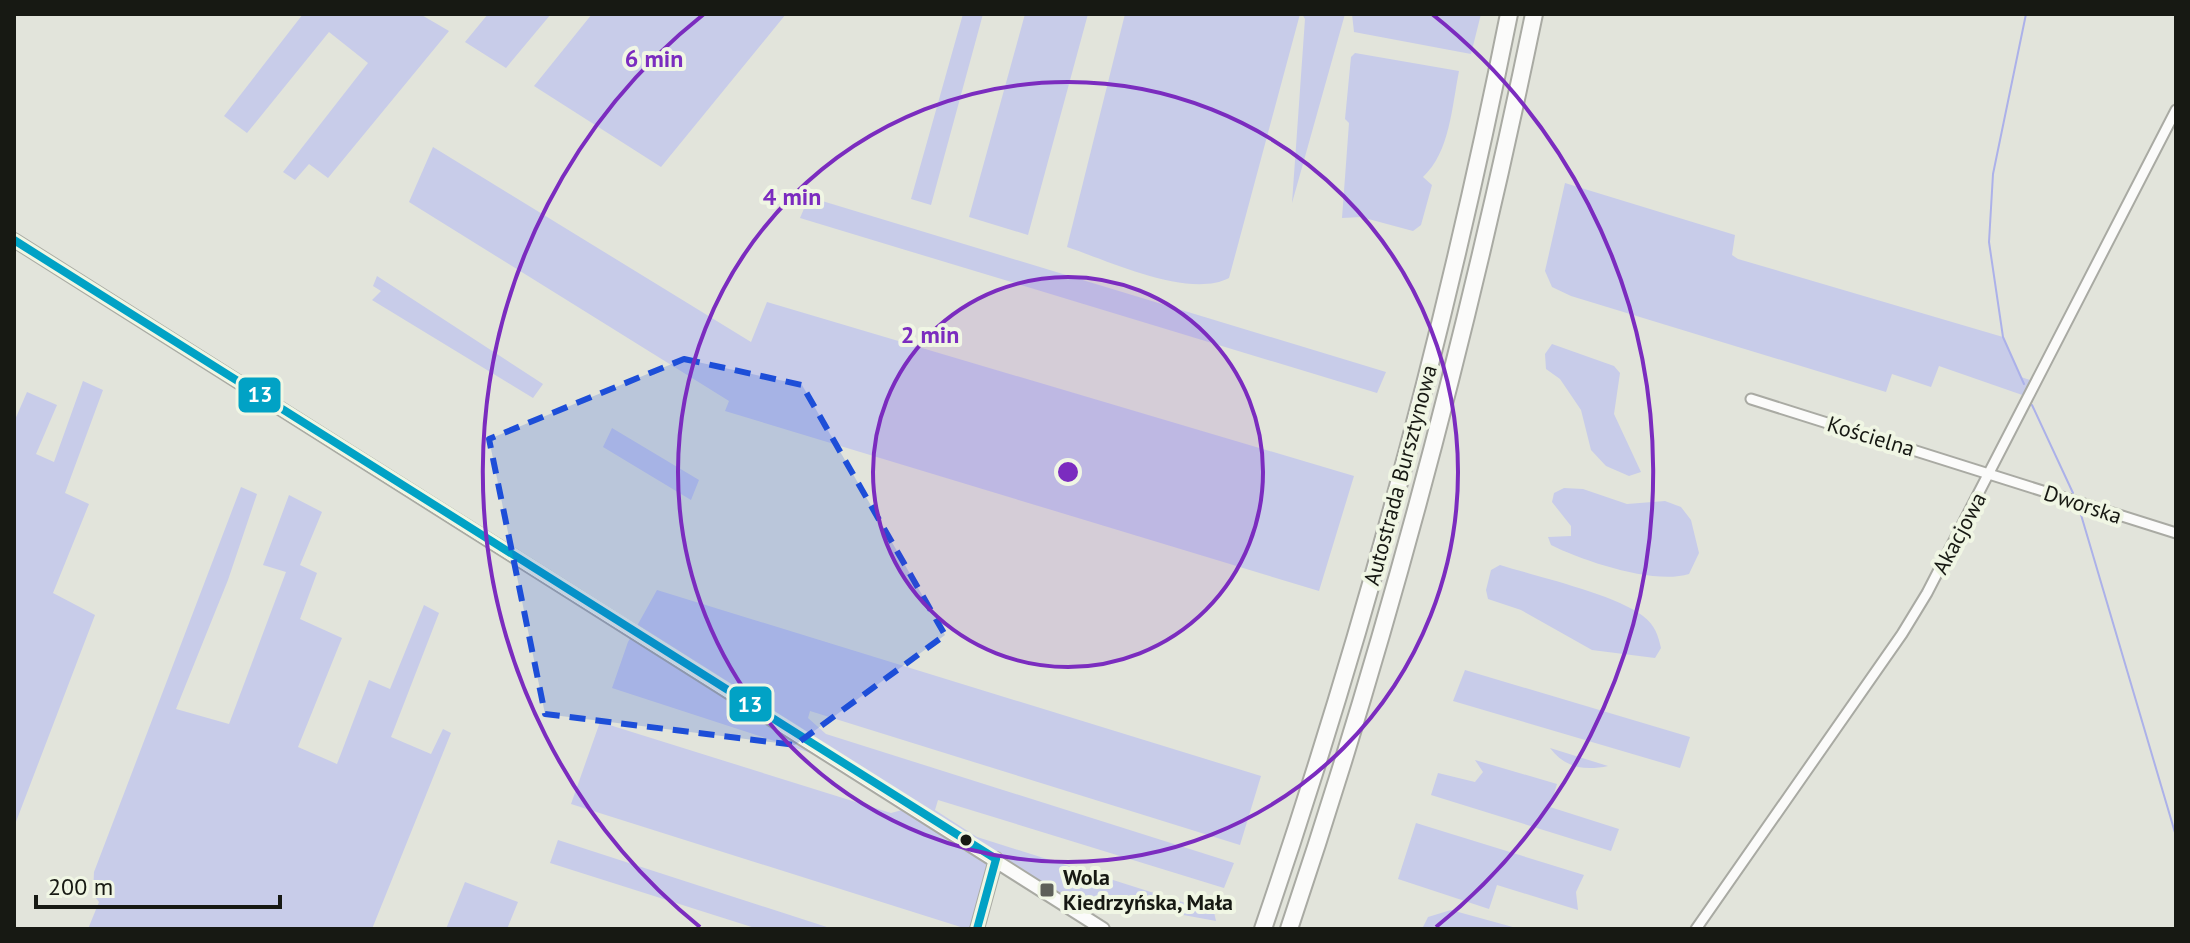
<svg xmlns="http://www.w3.org/2000/svg" width="2190" height="943" font-family="'PT Sans',sans-serif">
<rect width="100%" height="100%" fill="#e2e4db"/>
<path fill="#c8cce9" d="M 303,14 L 420,14 L 449,31 L 328,178 L 309,164 L 295,180 L 283,172 L 368,63 L 329,32 L 247,133 L 224,116 Z
M 488,14 L 551,14 L 506,68 L 465,42 Z
M 592,14 L 786,14 L 661,167 L 534,86 Z
M 963,14 L 983,14 L 931,205 L 911,199 Z
M 1025,14 L 1088,14 L 1028,235 L 969,217 Z
M 1125,14 L 1300,14 L 1229,278 C 1189,299 1109,261 1067,247 Z
M 1302,14 L 1345,14 L 1292,203 L 1305,19 Z
M 1352,14 L 1481,14 L 1471,54 L 1354,32 Z
M 1355,53 L 1459,71 C 1452,106 1450,152 1423,177 L 1432,185 L 1421,225 L 1413,231 L 1361,217 L 1342,218 L 1349,123 L 1345,119 L 1351,57 Z
M 433,147 L 751,342 L 767,302 L 1354,476 L 1319,591 L 725,411 L 729,401 L 409,202 Z
M 1565,183 L 1735,235 L 1732,255 L 1738,259 L 2003,337 L 2021,377 L 2030,380 L 2039,375 L 2028,397 L 1939,366 L 1931,387 L 1892,374 L 1886,392 L 1571,296 L 1552,287 L 1545,271 Z
M 809,197 L 1386,372 L 1377,393 L 800,218 Z
M 377,276 L 543,384 L 533,398 L 372,300 L 381,291 L 373,286 Z
M 1552,344 L 1614,366 L 1620,373 L 1614,414 L 1641,472 L 1629,476 L 1606,466 L 1591,450 L 1581,410 L 1560,379 L 1546,369 L 1545,354 Z
M 83,381 L 103,390 L 65,493 L 89,504 L 53,593 L 95,615 L 14,827 L 14,422 L 27,392 L 57,405 L 36,454 L 54,462 Z
M 612,428 L 699,480 L 691,500 L 603,447 Z
M 241,487 L 257,494 L 228,580 L 176,709 L 229,724 L 286,572 L 263,565 L 289,495 L 322,512 L 300,565 L 317,573 L 300,619 L 342,638 L 298,747 L 337,764 L 369,680 L 390,689 L 424,605 L 439,613 L 391,737 L 431,754 L 443,729 L 451,733 L 372,929 L 88,929 L 99,902 L 93,894 L 94,872 Z
M 1564,488 L 1583,489 L 1627,504 L 1665,501 L 1681,507 L 1691,520 L 1699,553 L 1689,574 C 1654,585 1583,561 1551,545 L 1548,537 L 1571,536 L 1571,526 L 1552,502 L 1554,493 Z
M 1500,565 C 1538,577 1614,594 1643,616 C 1655,625 1658,635 1661,648 L 1655,658 L 1592,650 L 1521,610 L 1488,599 L 1486,590 L 1491,570 Z
M 657,590 L 1261,776 L 1240,845 L 810,711 L 808,718 L 826,734 L 1234,863 L 1224,888 L 938,800 L 935,810 L 977,837 L 1214,912 L 1216,921 L 1047,890 L 997,859 L 977,929 L 967,929 L 571,804 L 600,722 L 891,813 L 902,810 L 906,802 L 848,765 L 612,688 L 628,642 Z
M 1465,670 L 1690,737 L 1680,768 L 1453,701 Z
M 1550,748 L 1608,766 C 1585,771 1565,768 1550,748 Z
M 1475,760 L 1557,784 L 1550,807 L 1619,829 L 1611,851 L 1431,795 L 1438,773 L 1475,782 L 1483,772 Z
M 1416,823 L 1584,875 L 1576,892 L 1578,910 L 1497,885 L 1489,909 L 1398,879 Z
M 558,840 L 833,929 L 758,929 L 550,863 Z
M 465,882 L 518,902 L 507,929 L 446,929 Z
M 1451,910 L 1520,929 L 1422,929 L 1428,917 Z"/>
<g fill="none" stroke-linecap="round" stroke-linejoin="round">
<path stroke="#acb1e9" stroke-width="2" d="M 2024,384 L 2003,337 L 1989,242 L 1993,174 L 2026,14
M 2032,405 L 2073,493
M 2079,508 L 2176,836"/>
<defs>
<path id="street" d="M 1751,399 L 2176,533
M 1696,929 L 1902,634 L 1927,593 L 2176,110"/>
<path id="secondary" d="M 14,240 L 1103,929
M 977,929 L 996,859"/>
<path id="highway" d="M 1263,929 C 1365,630 1447,324 1509,14
M 1289,929 C 1390,629 1470,324 1534,14"/>
</defs>
<use href="#street" stroke="#a9aaa3" stroke-width="13"/>
<use href="#secondary" stroke="#a9aaa3" stroke-width="16"/>
<use href="#highway" stroke="#a9aaa3" stroke-width="20"/>
<use href="#street" stroke="#fbfbfa" stroke-width="9"/>
<use href="#secondary" stroke="#fbfbfa" stroke-width="12"/>
<use href="#highway" stroke="#fbfbfa" stroke-width="16"/>
<defs>
<path id="bus-1" d="M 14,240 L 996,859
M 977,929 L 996,859"/>
</defs>
<use href="#bus-1" stroke="#f0f6e4" stroke-width="14"/>
<use href="#bus-1" stroke="#01a2c5" stroke-width="8"/>
</g>
<path fill="#1d4ed8" fill-opacity="0.2" stroke="#1d4ed8" stroke-width="6" stroke-dasharray="16 10" stroke-linejoin="round" d="M 684,359 L 802,385 L 945,635 L 795,745 L 545,714 L 489,439 Z"/>
<circle cx="1068" cy="472" r="195" fill="#7b2cbf" fill-opacity=".12"/>
<g fill="none" stroke="#7b2cbf" stroke-width="4">
<circle cx="1068" cy="472" r="195"/>
<circle cx="1068" cy="472" r="390"/>
<path d="M700 927A585 585 0 0 1 704 14M1432 14A585 585 0 0 1 1436 927"/>
</g>
<circle fill="#171913" stroke="#f0f6e4" stroke-width="3" cx="966" cy="840" r="7"/>
<rect fill="#5e6059" stroke="#f0f6e4" stroke-width="3" x="1039" y="882" width="16" height="16" rx="4"/>
<g text-anchor="middle" stroke-width="8" stroke-linejoin="round" paint-order="stroke">
<g font-size="22" fill="#171913" stroke="#f0f6e4">
<text transform="translate(1871 436) rotate(17)" y="8">Kościelna</text>
<text transform="translate(1400 475) rotate(-75)" y="8">Autostrada Bursztynowa</text>
<text transform="translate(2083 504) rotate(18)" y="8">Dworska</text>
<text transform="translate(1959 533) rotate(-62)" y="8">Akacjowa</text>
</g>
<g font-size="22" font-weight="bold" fill="#171913" stroke="#f0f6e4" text-anchor="start">
<text x="1063" y="885">Wola<tspan x="1063" dy="25">Kiedrzyńska, Mała</tspan></text>
</g>
</g>
<circle cx="1068" cy="472" r="12" fill="#7b2cbf" stroke="#f0f6e4" stroke-width="4"/>
<g font-size="24" text-anchor="middle" font-weight="bold" fill="#7b2cbf" stroke="#f0f6e4" stroke-width="8" stroke-linejoin="round" paint-order="stroke">
<text x="654" y="67">6 min</text>
<text x="792" y="205">4 min</text>
<text x="930" y="343">2 min</text>
</g>
<g stroke="#f0f6e4" stroke-width="3">
<rect x="237" y="376" width="45" height="38" rx="8" fill="#01a2c5"/>
<rect x="728" y="685" width="45" height="38" rx="8" fill="#01a2c5"/>
</g>
<g font-size="22" text-anchor="middle" font-weight="bold" fill="#fff">
<text x="260" y="402">13</text>
<text x="750" y="712">13</text>
</g>
<rect width="2190" height="943" fill="none" stroke="#171913" stroke-width="32"/>
<path d="M36 895v12h244v-12" fill="none" stroke="#171913" stroke-width="4"/>
<text x="48" y="895" font-size="24" fill="#171913" stroke="#f0f6e4" stroke-width="6" paint-order="stroke">200 m</text>
</svg>
